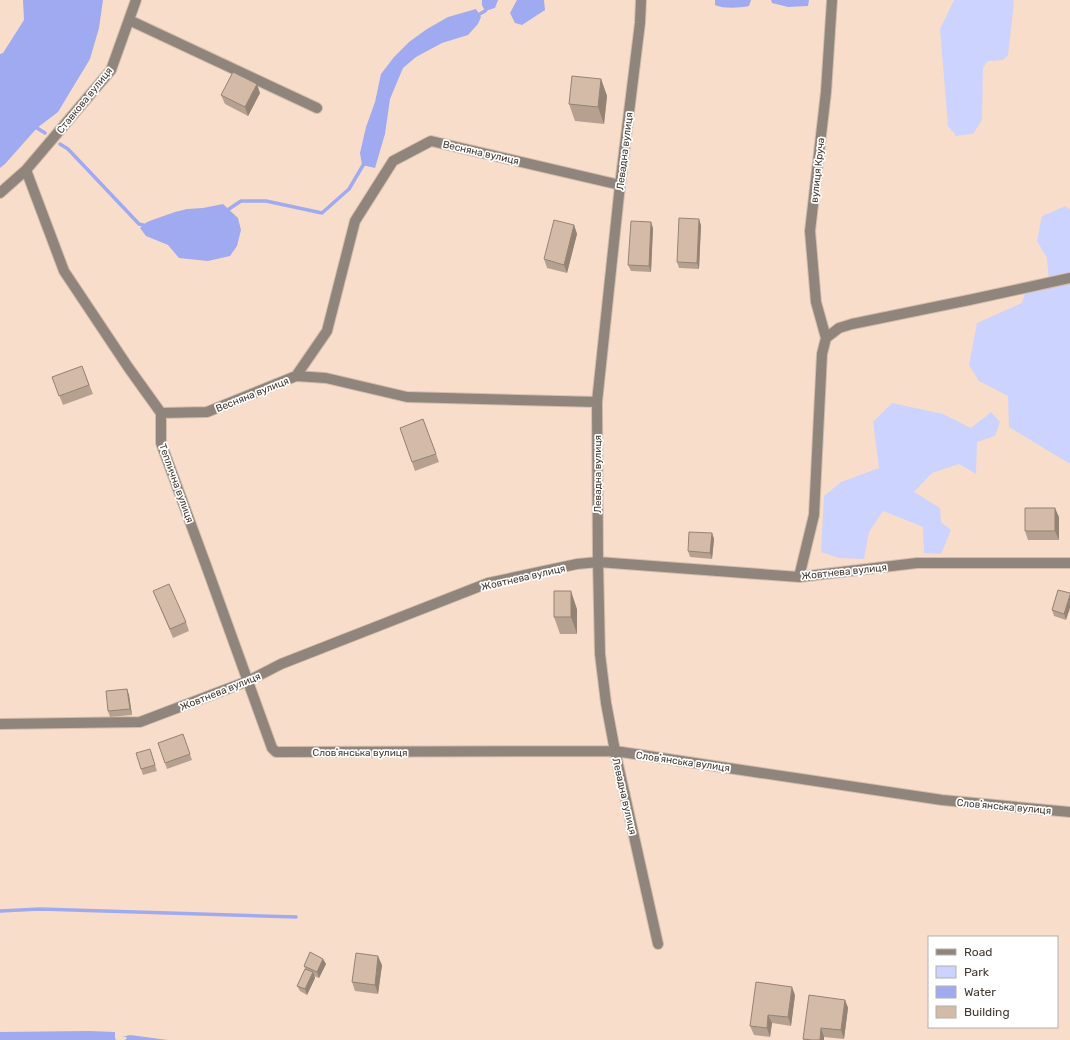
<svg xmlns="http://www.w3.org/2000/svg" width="1070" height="1040" font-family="Rubik,sans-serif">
<rect width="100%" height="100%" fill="#f8deca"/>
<path fill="#ccd3fe" d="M 954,0 L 1013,0 L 1014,2 L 1008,55 L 1003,60 L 988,61 L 983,68 L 982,120 L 973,134 L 956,136 L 948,126 L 940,29 Z
M 1066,206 L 1070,210 L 1070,464 L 1009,427 L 1008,396 L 979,381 L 969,365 L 977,323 L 1022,303 L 1026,290 L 1049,281 L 1047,258 L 1037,241 L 1042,216 Z
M 892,403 L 943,414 L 971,428 L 991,412 L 1000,422 L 995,436 L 977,442 L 976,474 L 959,464 L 932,473 L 914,492 L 940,508 L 941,522 L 951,530 L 941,554 L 924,553 L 923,527 L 883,511 L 869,532 L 864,559 L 839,558 L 821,552 L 824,496 L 841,482 L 879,468 L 873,422 Z"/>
<path fill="#a0aaf0" d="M 23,0 L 103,0 L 99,28 L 90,59 L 58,112 L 37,128 L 5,164 L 0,168 L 0,54 L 3,53 L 24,20 Z
M 482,0 L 498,0 L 495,8 L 485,11 L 482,5 Z
M 517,0 L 544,0 L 545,10 L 522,25 L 515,23 L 510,13 Z
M 715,0 L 751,0 L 749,6 C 740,8 723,9 715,5 Z
M 771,0 L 809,0 L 808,6 L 788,7 L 772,3 Z
M 476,9 L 481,17 L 478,24 L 468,35 L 442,43 L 416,57 L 403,68 L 390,99 L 385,134 L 375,168 L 362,165 L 360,153 L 366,127 L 375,102 L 381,74 L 394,57 L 409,42 L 427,29 L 448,17 Z
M 223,204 L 238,218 L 241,230 L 237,246 L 230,256 L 208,261 L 179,258 L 168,245 L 146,236 L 140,228 L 147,222 L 155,219 L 175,212 L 187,209 L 203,208 Z
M 89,1031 L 115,1032 L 115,1038 L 116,1040 L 0,1040 L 0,1032 Z
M 130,1035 L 168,1040 L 125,1040 L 127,1038 L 126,1037 L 122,1037 Z"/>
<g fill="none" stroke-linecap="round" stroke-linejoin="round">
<path stroke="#a0aaf0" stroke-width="3.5" d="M 476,16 L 485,11 L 492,0
M 33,127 L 37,128 L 45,133
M 60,144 L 68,149 L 139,224 L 147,226
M 226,211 L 241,201 L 266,201 L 322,213 L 349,189 L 365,162
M 0,911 L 40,909 L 296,917"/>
<defs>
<path id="minor" d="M 641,0 L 640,23 L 620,185 L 597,402 L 598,562 L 600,654 L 606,703 L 615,751 L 658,944
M 129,20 L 317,108
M 26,170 L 64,271 L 128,367 L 161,413 L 161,443 L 207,568 L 272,748 L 276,752 L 615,751 L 942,800 L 1070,812
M 0,193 L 26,170 L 111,70 L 136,0
M 826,338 L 816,302 L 810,231 L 826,92 L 832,0
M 296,376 L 326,378 L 407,397 L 597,402
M 161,413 L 207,412 L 296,376 L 327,331 L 355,221 L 393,161 L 431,141 L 620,185
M 799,577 L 814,515 L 822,354 L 826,338 L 839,328 L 852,324 L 969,300 L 1070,278
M 0,724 L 140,722 L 248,681 L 281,664 L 488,583 L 577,564 L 598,562 L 799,577 L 917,563 L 1070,563"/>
</defs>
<use href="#minor" stroke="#d4bdab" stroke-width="12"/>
<use href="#minor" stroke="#90857d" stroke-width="10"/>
</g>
<path fill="#b6a190" d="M 601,79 L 607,96 L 604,124 L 575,121 L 569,104 Z
M 260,93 L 248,116 L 225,104 L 221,95 Z
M 574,225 L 577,234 L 567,273 L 547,268 L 544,259 Z
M 701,225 L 699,269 L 679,268 L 677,262 Z
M 653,228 L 651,272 L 631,271 L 628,265 Z
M 82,366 L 93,394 L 63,405 L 52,377 Z
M 423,419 L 439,462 L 415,471 L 400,428 Z
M 1059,517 L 1059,540 L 1028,540 L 1025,531 Z
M 712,533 L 714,539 L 712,559 L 690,557 L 688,551 Z
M 1058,590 L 1066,620 L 1054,616 L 1052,610 Z
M 153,591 L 186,622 L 189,631 L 173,638 Z
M 577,609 L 577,634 L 560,634 L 554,617 Z
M 127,689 L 129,695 L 132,715 L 110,717 L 108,711 Z
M 183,734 L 192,760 L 167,769 L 158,743 Z
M 152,755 L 157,771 L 143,775 L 141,769 Z
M 323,959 L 326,964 L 319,978 L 314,976 L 315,978 L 307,995 L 300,991 L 297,986 L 305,969 L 304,966 Z
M 382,965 L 378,994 L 355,991 L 352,982 Z
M 795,995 L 791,1026 L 772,1023 L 770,1037 L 754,1035 L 750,1026 Z
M 845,1000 L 848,1008 L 844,1039 L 824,1037 L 824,1040 L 803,1040 L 803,1039 Z"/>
<path fill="#948375" d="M 601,79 L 607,96 L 604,124 L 598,107 Z
M 257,84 L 260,93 L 248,116 L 245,107 Z
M 699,219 L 701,225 L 699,269 L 697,263 Z
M 651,222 L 653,228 L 651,272 L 649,266 Z
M 574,225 L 577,234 L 567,273 L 564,265 Z
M 1055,508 L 1059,517 L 1059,540 L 1055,531 Z
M 712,533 L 714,539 L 712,559 L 710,553 Z
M 571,591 L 577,609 L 577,634 L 571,617 Z
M 1070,595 L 1070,608 L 1066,620 L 1064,614 Z
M 127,689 L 129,695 L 132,715 L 130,709 Z
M 378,956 L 382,965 L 378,994 L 375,985 Z
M 323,959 L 326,964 L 319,978 L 317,972 Z
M 313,972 L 315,978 L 307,995 L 305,989 Z
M 792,987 L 795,995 L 791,1026 L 788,1017 Z
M 845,1000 L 848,1008 L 844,1039 L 841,1030 Z
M 768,1015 L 772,1023 L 770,1037 L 767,1028 Z
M 821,1028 L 824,1037 L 824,1040 L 820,1040 Z"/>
<path fill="#d4bba7" stroke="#948375" d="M 233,72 L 257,84 L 245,107 L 221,95 Z
M 572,76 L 601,79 L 598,107 L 569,104 Z
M 679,218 L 699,219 L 697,263 L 677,262 Z
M 554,220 L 574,225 L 564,265 L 544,259 Z
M 631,221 L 651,222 L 649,266 L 628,265 Z
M 82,366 L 89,385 L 59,396 L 52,377 Z
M 423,419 L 436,454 L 412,462 L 400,428 Z
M 1025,508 L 1055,508 L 1055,531 L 1025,531 Z
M 689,532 L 712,533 L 710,553 L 688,551 Z
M 169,584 L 186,622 L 170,629 L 153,591 Z
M 1058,590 L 1070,593 L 1070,595 L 1064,614 L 1052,610 Z
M 554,591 L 571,591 L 571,617 L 554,617 Z
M 127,689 L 130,709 L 108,711 L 106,691 Z
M 183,734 L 190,754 L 165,763 L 158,743 Z
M 150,749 L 155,765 L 141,769 L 136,753 Z
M 310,952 L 323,959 L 317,972 L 304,966 Z
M 356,953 L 378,956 L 375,985 L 352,982 Z
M 305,969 L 313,972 L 305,989 L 297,986 Z
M 756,982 L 792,987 L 788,1017 L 768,1015 L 767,1028 L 750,1026 Z
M 809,995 L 845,1000 L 841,1030 L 821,1028 L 820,1040 L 812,1040 L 803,1039 Z"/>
<g text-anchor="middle" stroke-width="3.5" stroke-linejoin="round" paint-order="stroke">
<g font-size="10" fill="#433931" stroke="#fff">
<text transform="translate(84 100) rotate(-51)" y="4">Ставкова вулиця</text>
<text transform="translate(624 151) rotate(-83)" y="4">Левадна вулиця</text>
<text transform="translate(481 152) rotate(13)" y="4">Весняна вулиця</text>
<text transform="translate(817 170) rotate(-84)" y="4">вулиця Круча</text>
<text transform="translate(252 394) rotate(-22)" y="4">Весняна вулиця</text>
<text transform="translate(597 474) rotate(-90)" y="4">Левадна вулиця</text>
<text transform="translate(177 483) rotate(70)" y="4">Теплична вулиця</text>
<text transform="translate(844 571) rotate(-6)" y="4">Жовтнева вулиця</text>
<text transform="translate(523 577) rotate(-13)" y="4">Жовтнева вулиця</text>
<text transform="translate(220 691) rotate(-22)" y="4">Жовтнева вулиця</text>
<text x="360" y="756">Словʼянська вулиця</text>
<text transform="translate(683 761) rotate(8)" y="4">Словʼянська вулиця</text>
<text transform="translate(625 796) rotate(77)" y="4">Левадна вулиця</text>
<text transform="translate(1004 806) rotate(5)" y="4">Словʼянська вулиця</text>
</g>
</g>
<rect x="928" y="936" width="130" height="92" fill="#ffffff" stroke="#b4b0ad"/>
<rect x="936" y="949" width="20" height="6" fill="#90857d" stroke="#b4b0ad"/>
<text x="964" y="956" font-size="12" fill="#433931">Road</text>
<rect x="936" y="966" width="20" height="12" fill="#ccd3fe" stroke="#b4b0ad"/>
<text x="964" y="976" font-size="12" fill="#433931">Park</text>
<rect x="936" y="986" width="20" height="12" fill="#a0aaf0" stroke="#b4b0ad"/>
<text x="964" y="996" font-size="12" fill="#433931">Water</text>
<rect x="936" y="1006" width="20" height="12" fill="#d4bba7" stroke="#b4b0ad"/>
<text x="964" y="1016" font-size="12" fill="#433931">Building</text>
</svg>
